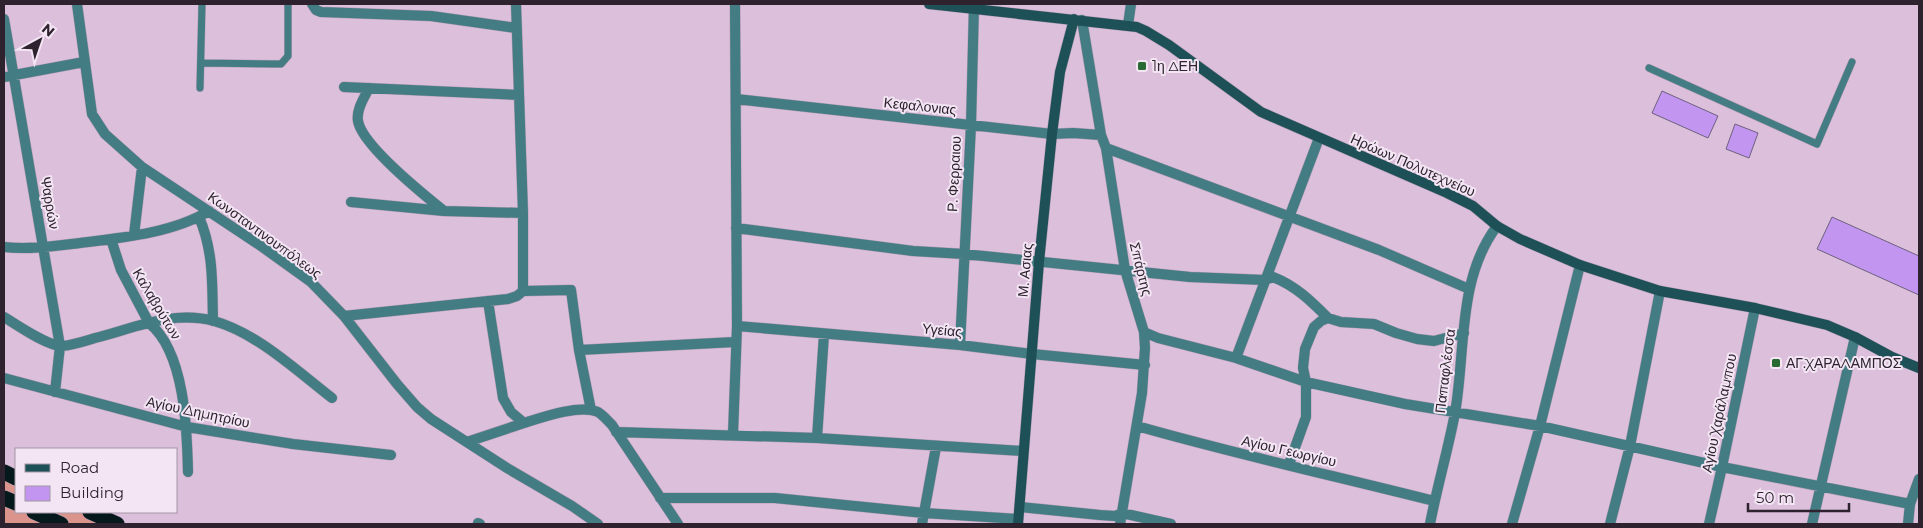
<svg xmlns="http://www.w3.org/2000/svg" width="1923" height="528" font-family="Montserrat,sans-serif">
<rect width="100%" height="100%" fill="#dbbfdb"/>
<path fill="#db948c" d="M 4,477 L 16,482 L 16,512 L 85,512 L 114,524 L 4,524 Z"/>
<path fill="#c296f0" stroke="#6e607e" d="M 1662,91 L 1718,116 L 1708,138 L 1652,113 Z
M 1735,124 L 1758,133 L 1749,158 L 1726,149 Z
M 1832,217 L 1919,256 L 1919,295 L 1817,249 Z"/>
<g fill="none" stroke-linecap="round" stroke-linejoin="round">
<defs>
<path id="lane" d="M 201,63 L 281,64 L 288,56 L 288,4
M 1649,68 L 1817,144 L 1852,62
M 200,88 L 202,4"/>
<path id="street" d="M 77,4 L 92,114 L 105,134 L 142,167 L 261,246 L 311,282 L 344,316 L 397,384 L 417,407 L 431,419 L 507,468 L 572,506 L 598,524
M 312,4 L 316,10 L 321,12 L 431,16 L 516,28
M 4,19 L 60,346 L 55,392
M 1082,20 L 1101,135 L 1106,148 L 1125,270 L 1144,332 L 1145,348 L 1142,393 L 1120,524
M 1128,25 L 1131,4
M 4,77 L 84,62
M 344,87 L 519,95
M 369,88 C 364,98 356,110 358,121 C 362,145 424,195 444,211
M 736,99 L 1052,134 L 1073,133 L 1101,135
M 1106,148 L 1379,250 L 1469,289
M 351,202 L 444,211 L 523,213
M 199,217 C 214,252 212,284 213,321
M 736,228 L 913,251 L 964,254 L 1190,277 L 1265,280 L 1273,277 C 1296,286 1311,301 1328,318
M 134,235 L 142,167
M 111,239 L 121,270 L 149,323 C 185,352 187,429 188,472
M 4,247 C 29,250 55,246 80,243 C 121,238 173,233 209,211
M 523,291 L 571,290 L 579,350 L 591,410
M 488,301 L 503,398 L 511,412 L 524,423 C 543,417 580,404 598,412 C 603,415 608,421 612,425 L 678,524
M 344,316 L 508,299 L 517,296 L 523,291 L 523,213 L 516,4
M 4,317 C 17,325 47,346 62,346 C 73,345 85,341 95,338 C 135,328 172,310 214,321 C 257,333 297,371 332,398
M 737,326 L 960,345 L 1032,354 L 1145,365
M 1144,332 L 1158,338 L 1236,358 L 1306,382 L 1405,404 L 1540,426 L 1722,467 L 1910,504
M 960,345 L 971,125 L 974,4
M 579,350 L 735,342
M 1236,358 L 1319,138
M 4,378 L 187,427 L 293,444 L 391,455
M 1137,426 C 1235,454 1335,476 1434,501
M 616,432 L 817,438 L 1023,451
M 733,434 L 737,326 L 735,4
M 817,438 L 824,334
M 467,442 L 524,423
M 1289,464 L 1306,417 L 1306,382 L 1303,368 L 1305,349 L 1314,327 L 1321,321 L 1328,318 L 1341,322 L 1374,324 L 1396,333 L 1417,339 L 1434,341 L 1464,333
M 660,498 L 775,498 L 924,513 L 1018,519
M 1020,507 L 1100,515 L 1115,516 L 1122,513 L 1171,524
M 478,523 L 480,524
M 922,524 L 936,447
M 1430,524 C 1437,487 1448,450 1455,413 C 1466,350 1457,279 1497,226
M 1512,524 L 1540,426 L 1580,265
M 1610,524 L 1630,446 L 1660,291
M 1709,524 L 1722,467 L 1755,308
M 1812,524 L 1855,337
M 1908,524 L 1910,504 L 1919,479"/>
<path id="secondary" d="M 929,4 L 1137,27 L 1146,31 L 1169,45 L 1261,112 L 1447,193 L 1473,206 L 1497,226 L 1520,239 L 1580,265 L 1660,291 L 1755,308 L 1827,325 L 1855,337 L 1892,357 L 1919,368
M 1018,524 L 1039,262 L 1052,134 L 1060,72 L 1074,19"/>
<path id="highway" d="M 4,472 L 16,478
M 4,498 L 16,503
M 34,512 L 61,524
M 90,512 L 117,524"/>
</defs>
<use href="#lane" stroke="#b8a0b8" stroke-width="8"/>
<use href="#street" stroke="#b8a0b8" stroke-width="11"/>
<use href="#secondary" stroke="#b8a0b8" stroke-width="11"/>
<use href="#highway" stroke="#b8a0b8" stroke-width="16"/>
<use href="#lane" stroke="#437c83" stroke-width="7"/>
<use href="#street" stroke="#437c83" stroke-width="10"/>
<use href="#secondary" stroke="#1e5157" stroke-width="10"/>
<use href="#highway" stroke="#05191c" stroke-width="15"/>
</g>
<g fill="#296932" stroke="#f3e5f3" stroke-width="2">
<rect x="1137" y="61" width="10" height="10" rx="2.5"/>
<rect x="1771" y="358" width="10" height="10" rx="2.5"/>
</g>
<g text-anchor="middle" stroke-width="4" stroke-linejoin="round" paint-order="stroke">
<g font-size="14" fill="#2d222d" stroke="#f3e5f3" text-anchor="start">
<text x="1152" y="71">1η ΔΕΗ</text>
<text x="1786" y="368">ΑΓ.ΧΑΡΑΛΑΜΠΟΣ</text>
</g>
<g font-size="14" fill="#2d222d" stroke="#f3e5f3">
<text transform="translate(920 106) rotate(6)" y="5">Κεφαλονιας</text>
<text transform="translate(1413 165) rotate(24)" y="5">Ηρώων Πολυτεχνείου</text>
<text transform="translate(954 174) rotate(-87)" y="5">Ρ. Φερραιου</text>
<text transform="translate(50 203) rotate(80)" y="5">Ψαρρών</text>
<text transform="translate(265 235) rotate(36)" y="5">Κωνσταντινουπόλεως</text>
<text transform="translate(1141 269) rotate(76)" y="5">Σπάρτης</text>
<text transform="translate(1025 270) rotate(-85)" y="5">Μ. Ασιας</text>
<text transform="translate(157 304) rotate(59)" y="5">Καλαβρύτων</text>
<text transform="translate(942 330) rotate(5)" y="5">Υγείας</text>
<text transform="translate(1445 371) rotate(-83)" y="5">Παπαφλέσσα</text>
<text transform="translate(198 412) rotate(12)" y="5">Αγίου Δημητρίου</text>
<text transform="translate(1719 413) rotate(-78)" y="5">Αγίου Χαράλαμπου</text>
<text transform="translate(1289 451) rotate(13)" y="5">Αγίου Γεωργίου</text>
</g>
</g>
<rect width="1923" height="528" fill="none" stroke="#2d222d" stroke-width="10"/>
<rect x="15" y="448" width="162" height="65" fill="#f3e5f3" stroke="#a497a4"/>
<rect x="25" y="464" width="25" height="8" fill="#1e5157" stroke="#a497a4"/>
<text x="60" y="473" font-size="15" fill="#2d222d">Road</text>
<rect x="25" y="486" width="25" height="15" fill="#c296f0" stroke="#a497a4"/>
<text x="60" y="498" font-size="15" fill="#2d222d">Building</text>
<g transform="translate(40 40) rotate(40)" stroke="#f3e5f3" stroke-width="4" paint-order="stroke">
<path d="M0-4L9 19L0 12L-9 19Z" fill="#2d222d"/>
<text y="-8" font-size="14" font-weight="bold" text-anchor="middle" fill="#2d222d">N</text>
</g>
<path d="M1748 503v8h101v-8" fill="none" stroke="#2d222d" stroke-width="2.5"/>
<text x="1756" y="503" font-size="15" fill="#2d222d" stroke="#f3e5f3" stroke-width="4" paint-order="stroke">50 m</text>
</svg>
